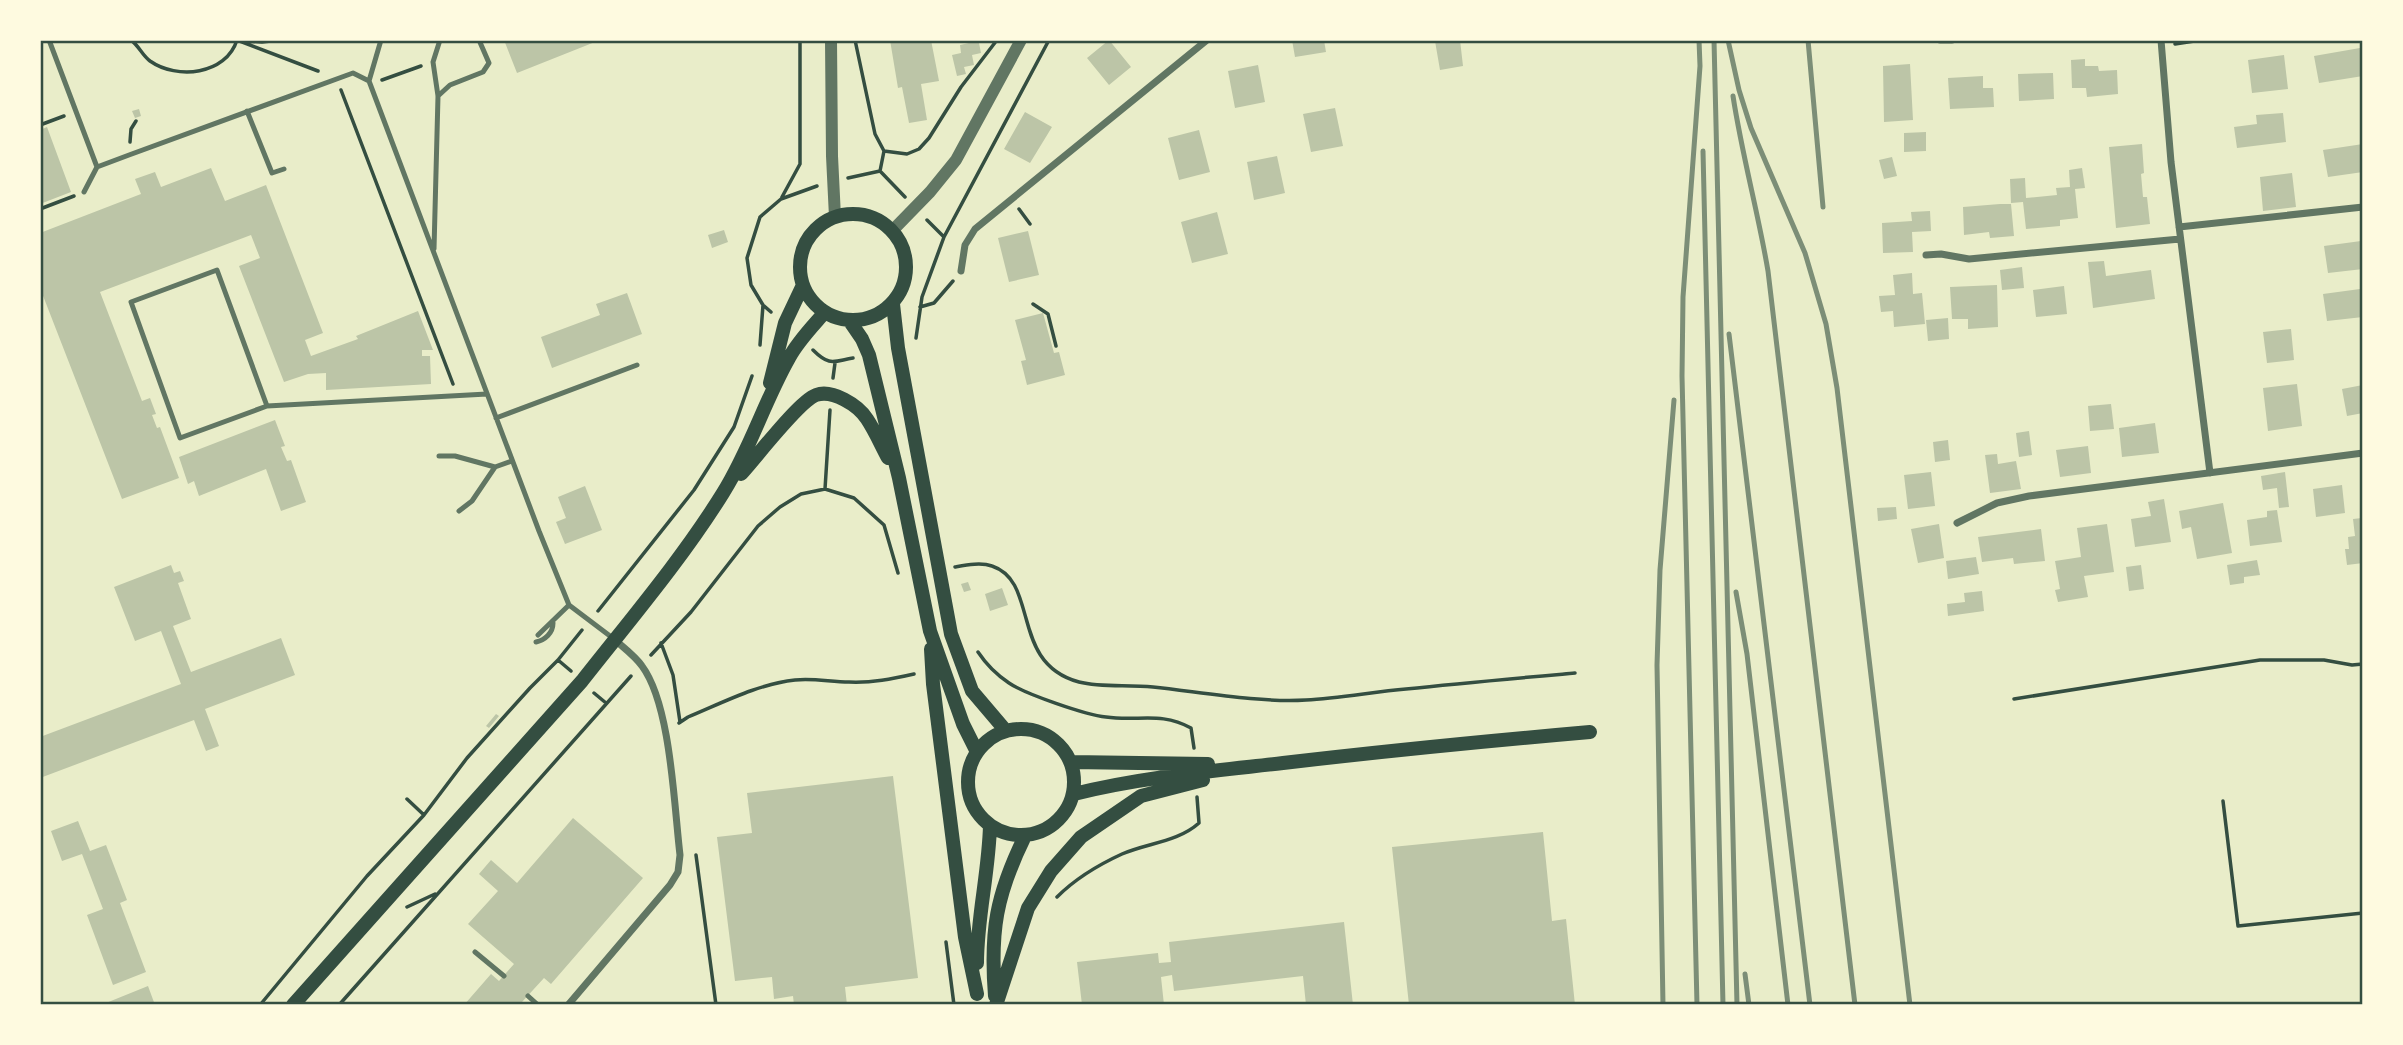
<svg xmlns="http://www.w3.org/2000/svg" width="2403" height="1045" font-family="'DM Sans',sans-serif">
<rect width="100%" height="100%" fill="#e9edc9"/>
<path fill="#bcc5a7" d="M 504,40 L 600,40 L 517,73 Z
M 890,40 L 931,40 L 939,81 L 921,84 L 927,120 L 909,123 L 902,87 L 898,88 Z
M 968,40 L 988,41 L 979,43 L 981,53 L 972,55 L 974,65 L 964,67 L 966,74 L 957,76 L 952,55 L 961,53 L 960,45 L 969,43 Z
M 1109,40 L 1131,67 L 1109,85 L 1087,58 Z
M 1292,40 L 1324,40 L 1326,52 L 1295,57 Z
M 1460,40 L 1463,66 L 1440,70 L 1435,41 Z
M 2360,48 L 2363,76 L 2319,83 L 2314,56 Z
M 2284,55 L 2288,89 L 2252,93 L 2248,60 Z
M 2085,59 L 2085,66 L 2098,66 L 2099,71 L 2117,70 L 2118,94 L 2087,97 L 2086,88 L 2072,88 L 2071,60 Z
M 1910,64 L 1913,120 L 1884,122 L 1883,66 Z
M 1258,65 L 1265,102 L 1235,108 L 1228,71 Z
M 2053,73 L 2054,99 L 2019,101 L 2018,74 Z
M 1983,76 L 1983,88 L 1993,88 L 1994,107 L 1950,109 L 1948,78 Z
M 1335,108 L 1343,146 L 1311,152 L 1303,114 Z
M 139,109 L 141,116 L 135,118 L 132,111 Z
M 1025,112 L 1052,127 L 1030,163 L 1004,149 Z
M 2283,113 L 2286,142 L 2237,148 L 2234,127 L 2257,124 L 2256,115 Z
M 47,127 L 71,192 L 40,204 L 40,130 Z
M 1199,130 L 1210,172 L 1179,180 L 1168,138 Z
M 1926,132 L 1926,151 L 1904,152 L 1904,133 Z
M 2142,144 L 2144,173 L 2141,174 L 2143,197 L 2147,197 L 2150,224 L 2116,228 L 2109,147 Z
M 2363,144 L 2363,172 L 2328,177 L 2323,150 Z
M 1277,156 L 1285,193 L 1254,200 L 1247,162 Z
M 1892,157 L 1897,176 L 1884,179 L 1879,160 Z
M 211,168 L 225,201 L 266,185 L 323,333 L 305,340 L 311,356 L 358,339 L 356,336 L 418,311 L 433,350 L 422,350 L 422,356 L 430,356 L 431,384 L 326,390 L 326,373 L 308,374 L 284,382 L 239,266 L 260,258 L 251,235 L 100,292 L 142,401 L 150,398 L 156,414 L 152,415 L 157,428 L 160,427 L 179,478 L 122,499 L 40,288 L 40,233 L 141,194 L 135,179 L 155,172 L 161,187 Z
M 2082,168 L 2085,188 L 2075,189 L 2078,218 L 2060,220 L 2060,226 L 2026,229 L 2023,202 L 2011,203 L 2010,179 L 2025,178 L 2026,198 L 2057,195 L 2056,188 L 2070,187 L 2069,170 Z
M 2292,173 L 2296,207 L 2263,211 L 2260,177 Z
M 2000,204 L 2011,204 L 2014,236 L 1990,238 L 1989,232 L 1964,235 L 1963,207 Z
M 1930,211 L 1931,231 L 1912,232 L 1913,252 L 1883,253 L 1882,223 L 1912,221 L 1911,212 Z
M 1217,212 L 1228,254 L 1192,263 L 1181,222 Z
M 724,230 L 728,242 L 712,248 L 708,235 Z
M 1028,231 L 1039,275 L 1009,282 L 998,238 Z
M 2361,241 L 2363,269 L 2328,273 L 2324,246 Z
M 2104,261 L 2106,276 L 2151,270 L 2155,299 L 2093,308 L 2088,262 Z
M 2022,267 L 2024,288 L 2002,290 L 2000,270 Z
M 1912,273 L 1913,294 L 1922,293 L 1925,324 L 1894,327 L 1893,311 L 1881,312 L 1879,296 L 1895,295 L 1893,275 Z
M 1997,285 L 1998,327 L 1968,329 L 1968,319 L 1952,319 L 1950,287 Z
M 2064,286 L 2067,314 L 2036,317 L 2033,290 Z
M 2360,289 L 2363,291 L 2363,317 L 2327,321 L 2323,294 Z
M 627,293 L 642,334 L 552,368 L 541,337 L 600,315 L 596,304 Z
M 1043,313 L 1054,353 L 1059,352 L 1065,375 L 1027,385 L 1021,361 L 1026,360 L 1015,320 Z
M 1948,318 L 1949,339 L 1928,341 L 1926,320 Z
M 2291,329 L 2294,360 L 2267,363 L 2263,332 Z
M 2297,384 L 2302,426 L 2268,431 L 2263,388 Z
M 2363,385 L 2363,413 L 2347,416 L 2342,389 Z
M 2111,404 L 2114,429 L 2090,431 L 2088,406 Z
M 275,420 L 285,446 L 281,447 L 287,461 L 291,460 L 306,502 L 281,511 L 266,469 L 199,496 L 194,481 L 188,484 L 179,457 Z
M 2155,423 L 2159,453 L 2122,457 L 2119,428 Z
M 2029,431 L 2032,455 L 2019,457 L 2016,433 Z
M 1948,440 L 1950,460 L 1935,462 L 1933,442 Z
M 2088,446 L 2091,473 L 2060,477 L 2056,450 Z
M 1997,454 L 1998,464 L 2016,461 L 2021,489 L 1990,493 L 1985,455 Z
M 1931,472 L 1935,506 L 1908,509 L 1904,475 Z
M 2285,472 L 2289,507 L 2279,508 L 2277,488 L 2263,490 L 2261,476 Z
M 2342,485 L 2345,513 L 2316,517 L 2313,489 Z
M 585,486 L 602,530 L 565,544 L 556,522 L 566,518 L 558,497 Z
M 2164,499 L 2171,542 L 2135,547 L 2131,519 L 2151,516 L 2148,502 Z
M 2223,503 L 2232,553 L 2197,559 L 2191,527 L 2182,529 L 2179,511 Z
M 1896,507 L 1897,519 L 1878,521 L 1877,508 Z
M 2277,510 L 2282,542 L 2250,546 L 2247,520 L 2267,517 L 2267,511 Z
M 2362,518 L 2363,563 L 2347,565 L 2345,549 L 2349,549 L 2348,537 L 2355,536 L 2353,519 Z
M 1939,524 L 1944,558 L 1918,563 L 1911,529 Z
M 2107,524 L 2114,572 L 2084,576 L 2088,597 L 2058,602 L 2055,590 L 2060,589 L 2055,561 L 2081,557 L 2077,528 Z
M 2041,529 L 2045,561 L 2014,564 L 2013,558 L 1982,562 L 1978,537 Z
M 1976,557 L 1979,574 L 1948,579 L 1946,561 Z
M 2257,560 L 2260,575 L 2244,577 L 2244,583 L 2230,585 L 2227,565 Z
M 171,565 L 174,573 L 180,571 L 184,581 L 178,583 L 191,619 L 173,626 L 191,672 L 281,638 L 295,675 L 205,709 L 219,746 L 206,751 L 194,720 L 40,778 L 40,737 L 181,684 L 161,631 L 135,641 L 114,587 Z
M 2141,565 L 2144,589 L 2129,591 L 2126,567 Z
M 968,582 L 971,590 L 964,592 L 961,584 Z
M 1002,588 L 1008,605 L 990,611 L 985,594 Z
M 1982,591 L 1984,611 L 1948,616 L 1947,604 L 1965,602 L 1964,593 Z
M 496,714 L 499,716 L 489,728 L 486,726 Z
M 893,776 L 918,978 L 845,987 L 847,1005 L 794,1005 L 793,996 L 774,999 L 772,977 L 735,981 L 717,837 L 752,833 L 747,793 Z
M 573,818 L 643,878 L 551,984 L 544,978 L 522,1002 L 526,1005 L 464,1005 L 491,974 L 499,981 L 514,964 L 468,924 L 498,891 L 479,874 L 491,860 L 517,883 Z
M 78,821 L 90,851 L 106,845 L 127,900 L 120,903 L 146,972 L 113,985 L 87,915 L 103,909 L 82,854 L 62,861 L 51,831 Z
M 1543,832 L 1552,921 L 1566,919 L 1575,1005 L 1409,1005 L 1392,847 Z
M 1344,922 L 1353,1005 L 1306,1005 L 1303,976 L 1174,991 L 1172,975 L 1161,977 L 1164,1005 L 1082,1005 L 1077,962 L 1158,953 L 1159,963 L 1171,962 L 1169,942 Z
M 148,986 L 155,1005 L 101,1005 Z"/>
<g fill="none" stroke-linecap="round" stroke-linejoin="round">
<path stroke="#344e41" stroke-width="3.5" d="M 131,40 C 139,46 142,55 150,61 C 177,80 226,75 237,40 L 318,71
M 855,40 L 875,134 L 884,151 L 880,171
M 241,41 L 262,42 L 280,40
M 2175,44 L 2201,40
M 382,80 L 421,66
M 341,90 L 453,384
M 40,125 L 64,116
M 130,142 L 131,129 L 136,121
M 884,151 L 907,154 L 919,149 L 929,138 L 961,87 L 997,40
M 880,171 L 905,197
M 848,178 L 880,171
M 782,197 L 800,164 L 800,40
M 40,209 L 74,196
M 1019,209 L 1030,224
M 944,237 L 1049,40
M 1033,304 L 1048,314 L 1056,346
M 920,307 L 934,303 L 953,281
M 771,312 L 763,305 L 751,285 L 747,258 L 760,217 L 781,199 L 817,186
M 916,338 L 922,297 L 944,237 L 927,220
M 760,345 L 763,305
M 813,350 C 830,367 834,361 853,358
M 833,378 L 835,363
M 825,489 L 854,498 L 884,525 L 898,573
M 825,489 L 830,410
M 955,567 C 966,565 981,562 992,566 C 1040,582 1009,663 1079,682 C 1103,688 1128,684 1153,687 C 1200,692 1259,703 1306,700 C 1339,698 1373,692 1406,689 C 1462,683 1519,678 1575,673
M 598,611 L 694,490 L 734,427 L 752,376
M 661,643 L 673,675 L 680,722
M 978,652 C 986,664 997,675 1009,683 C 1025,694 1086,715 1106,717 C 1138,722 1160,711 1191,728 L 1194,748
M 651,655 L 691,612 L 758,526 L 780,507 L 801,494 L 825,489
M 558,660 L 571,671
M 594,693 L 606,703
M 2014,699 L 2260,660 L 2324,660 L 2352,665 L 2363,664
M 679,723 L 688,717 C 722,703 758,684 795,680 C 814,678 831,682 849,682 C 872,683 892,679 914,674
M 407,799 L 424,815
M 2223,801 L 2238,926 L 2363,913
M 696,855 L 716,1005
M 1057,897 C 1075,879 1098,865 1122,854 C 1147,843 1178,842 1199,823 L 1197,797
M 407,907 L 435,894
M 946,942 L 954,1005
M 260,1005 L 367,876 L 424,815 L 467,758 L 530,688 L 558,660 L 582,630
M 339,1005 L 631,676"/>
<path stroke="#617663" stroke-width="5" d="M 49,40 L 97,167
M 381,40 L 369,81 L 539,531 L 569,605 L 614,639
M 438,96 L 450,85 L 483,72 L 489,63 L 479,40
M 247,111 L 272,173 L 284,169
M 84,192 L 97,167 L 129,155 L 353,73 L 369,81
M 434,249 L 438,96 L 433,62 L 440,40
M 267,406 L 217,270 L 131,302 L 180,438 L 267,406 L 487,394
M 496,418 L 637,365
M 439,456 L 455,456 L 495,467 L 472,501 L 459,511
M 495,467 L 512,461
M 538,635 L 569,605
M 536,642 C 545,640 553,633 553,623
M 475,952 L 504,976
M 528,996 L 538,1005"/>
<path stroke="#617663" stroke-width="7" d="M 1940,40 L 1952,40
M 2161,40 L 2171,162 L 2210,473
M 2179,227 L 2363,207
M 1926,255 L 1941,254 L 1969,259 L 2180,239
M 961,271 L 965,245 L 975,229 L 1207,40
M 1957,523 L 1997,503 L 2029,496 L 2363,453
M 568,1005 L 670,885 L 678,872 L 680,855 C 674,806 671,705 642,666 C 635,656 624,648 615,640"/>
<path stroke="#617663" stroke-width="12" d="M 831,40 L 832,156 L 835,217
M 892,231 L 930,192 L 956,160 L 1021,40"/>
<path stroke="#344e41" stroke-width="14" d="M800 267a53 53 0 1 1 106 0a53 53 0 1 1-106 0Z
M 893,304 L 898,348 L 951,634 L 972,691 L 1006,731
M 849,320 L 862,339 L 869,355 L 899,478 L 930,631 L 963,724 L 977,752
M 770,383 L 785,323 L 803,285
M 741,474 C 756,458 799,401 816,395 C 832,389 858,405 867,419 C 875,431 881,445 888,458
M 931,649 L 933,684 L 965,937 L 977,994
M968 782a53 53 0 1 1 106 0a53 53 0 1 1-106 0Z
M 1071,762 L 1208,764
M 1074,794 C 1142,777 1213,771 1283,763 C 1385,751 1487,741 1590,732
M 977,963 C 977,917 989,872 990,825
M 995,996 C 990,931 996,895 1025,836
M 293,1005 L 582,681 C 630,620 682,559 723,493 C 750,450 764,402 789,358 C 798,341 812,327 825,312
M 996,1005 L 1028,908 L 1051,871 L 1081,837 L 1141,796 L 1203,780"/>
<path stroke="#7c8e77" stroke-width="5" d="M 1714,40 L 1737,1005
M 1728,40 L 1739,90 L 1751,128 L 1805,253 L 1826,324 L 1837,388 L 1910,1005
M 1808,40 L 1823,207
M 1733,96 C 1742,155 1758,212 1768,271 L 1855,1005
M 1703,151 L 1723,1005
M 1729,334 L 1810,1005
M 1736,592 L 1747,654 L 1788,1005
M 1745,974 L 1749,1005
M 1663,1005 L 1657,665 L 1660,570 L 1674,400
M 1697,1005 L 1682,376 L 1683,297 L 1700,66 L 1699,40"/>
</g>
<rect width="2403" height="1045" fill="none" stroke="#fefae0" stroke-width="84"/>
<rect x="42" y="42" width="2319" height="961" fill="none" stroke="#344e41" stroke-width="2.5"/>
</svg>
